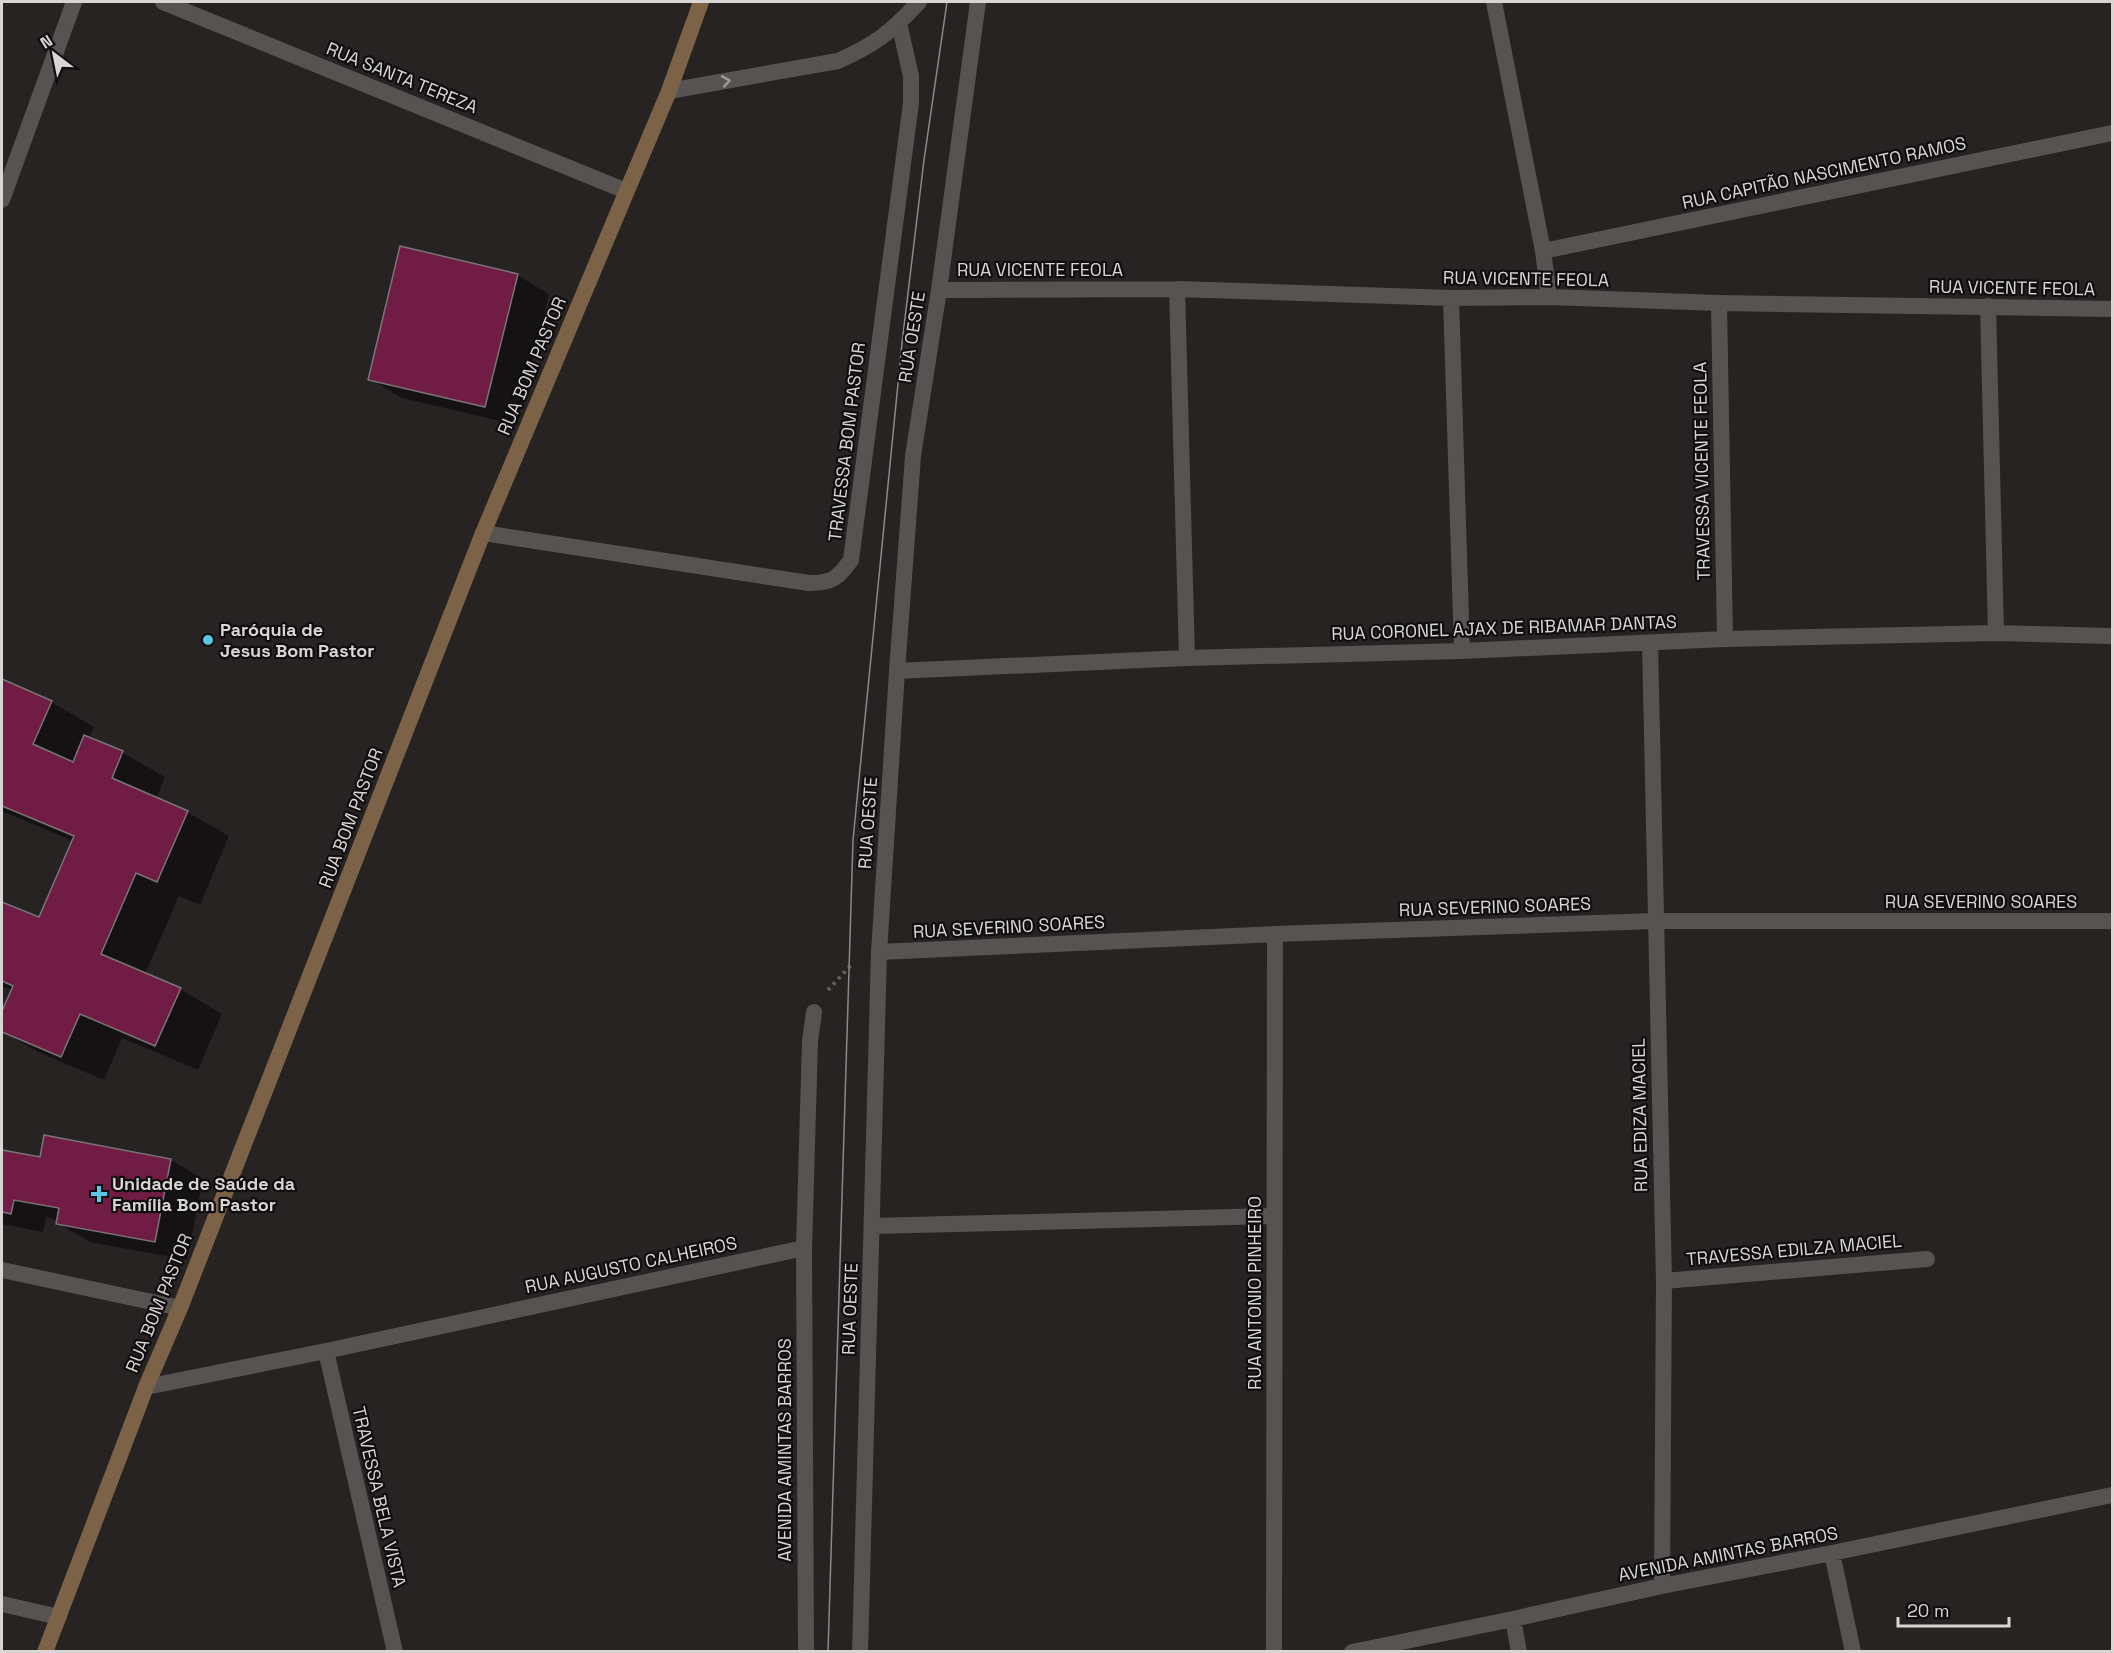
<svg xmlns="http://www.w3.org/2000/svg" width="2114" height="1653" font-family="'Space Grotesk',sans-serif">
<rect width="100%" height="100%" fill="#272323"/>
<path fill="#0007" d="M 517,275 L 549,294 L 517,425 L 402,398 L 370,379 Z
M 2,681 L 51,702 L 94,727 L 89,738 L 123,753 L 165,777 L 156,799 L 187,812 L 229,836 L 200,905 L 179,896 L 145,974 L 180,989 L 222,1014 L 198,1070 L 122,1038 L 104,1080 L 38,1052 L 2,1031 L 2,1015 L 12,990 L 2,986 L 2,903 L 39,919 L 73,841 L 2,811 Z
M 45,1137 L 171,1160 L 203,1179 L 187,1260 L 90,1242 L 58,1223 L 58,1220 L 46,1217 L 43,1232 L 2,1224 L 2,1152 L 41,1159 Z"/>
<path fill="#711c45" stroke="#797576" stroke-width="1.5" d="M 400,246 L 518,274 L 485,407 L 368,380 Z
M 2,679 L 52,701 L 33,744 L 73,762 L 84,735 L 123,751 L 112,778 L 188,811 L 157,882 L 136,873 L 101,954 L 181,988 L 155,1046 L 80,1014 L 61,1057 L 2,1032 L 2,1011 L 13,986 L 2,981 L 2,902 L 39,917 L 74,836 L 2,806 Z
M 44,1135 L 171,1159 L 155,1242 L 56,1224 L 59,1208 L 14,1200 L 11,1214 L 2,1212 L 2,1150 L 40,1157 Z"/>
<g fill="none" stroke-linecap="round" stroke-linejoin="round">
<path stroke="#646060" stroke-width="4" stroke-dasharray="3 4.5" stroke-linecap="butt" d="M 828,990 L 851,965"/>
<path stroke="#575352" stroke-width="16" d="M 1494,2 L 1543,251 L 1549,297
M 2,200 L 74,2
M 1543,251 L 2112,133
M 1177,289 L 1187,658
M 939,290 L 1177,289 L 1451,298 L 1549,297 L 1719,303 L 2112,309
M 1451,298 L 1462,651
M 1719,303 L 1725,639
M 1988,306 L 1996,633
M 483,533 L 809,583 C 833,583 838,578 851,560 L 911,103 L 911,76 L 899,23
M 1650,643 L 1664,1281 L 1662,1586
M 897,671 L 1187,658 L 1462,651 L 1725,639 L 1996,633 L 2112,636
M 879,952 L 1275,934 L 1655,921 L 2112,921
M 872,1226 L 1275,1216
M 804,1248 L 806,1652
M 2,1270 L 180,1308
M 1664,1281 L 1927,1259
M 326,1351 L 395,1652
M 146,1387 L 326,1351 L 804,1248 L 810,1041 L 814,1012
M 1832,1553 L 1853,1652
M 2,1604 L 59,1617
M 1513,1619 L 1519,1652
M 860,1652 L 879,952 L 897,671 L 913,456 L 939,290 L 978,2
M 1274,1652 L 1275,934
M 1352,1652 L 1513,1619 L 1662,1586 L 1832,1553 L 2112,1495"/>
<path stroke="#575352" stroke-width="16" d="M 163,2 L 626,191
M 669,91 L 838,61 C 876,44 891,32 919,2"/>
<path stroke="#7c6246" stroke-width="16" d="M 45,1652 L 146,1387 L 180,1308 L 483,533 L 669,91 L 701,2"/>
<path stroke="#8c8989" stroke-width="1.5" d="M 828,1652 L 853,840 L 902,343 L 924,160 L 947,2"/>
</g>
<defs><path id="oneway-chevron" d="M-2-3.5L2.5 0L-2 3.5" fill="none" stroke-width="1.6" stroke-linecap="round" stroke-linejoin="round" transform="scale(1.5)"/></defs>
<use stroke="#9e9a9a" href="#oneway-chevron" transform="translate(726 81) rotate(-10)"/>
<g fill="#59c8e5" stroke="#0f0d0d" stroke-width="2">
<circle cx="208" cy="640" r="6"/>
<path d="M96 1185h6v6h6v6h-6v6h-6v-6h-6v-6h6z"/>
</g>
<g text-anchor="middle" stroke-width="4.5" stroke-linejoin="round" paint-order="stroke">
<g font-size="18" fill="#d8d5d5" stroke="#0f0d0d">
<text transform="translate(402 78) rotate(22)" y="6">RUA SANTA TEREZA</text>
<text transform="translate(1824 173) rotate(-12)" y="6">RUA CAPITÃO NASCIMENTO RAMOS</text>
<text x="1040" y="276">RUA VICENTE FEOLA</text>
<text transform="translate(1526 279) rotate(1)" y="6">RUA VICENTE FEOLA</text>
<text transform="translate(2012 288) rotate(1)" y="6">RUA VICENTE FEOLA</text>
<text transform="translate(912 337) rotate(-81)" y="6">RUA OESTE</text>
<text transform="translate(532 366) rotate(-67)" y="6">RUA BOM PASTOR</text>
<text transform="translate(847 442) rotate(-83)" y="6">TRAVESSA BOM PASTOR</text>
<text transform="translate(1702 471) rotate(-91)" y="6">TRAVESSA VICENTE FEOLA</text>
<text transform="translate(1504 628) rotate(-2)" y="6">RUA CORONEL AJAX DE RIBAMAR DANTAS</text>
<text transform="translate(351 818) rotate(-69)" y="6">RUA BOM PASTOR</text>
<text transform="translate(868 823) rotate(-86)" y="6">RUA OESTE</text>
<text x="1981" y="908">RUA SEVERINO SOARES</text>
<text transform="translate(1495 907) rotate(-2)" y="6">RUA SEVERINO SOARES</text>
<text transform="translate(1009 927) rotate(-3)" y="6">RUA SEVERINO SOARES</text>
<text transform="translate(1640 1115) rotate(-91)" y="6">RUA EDIZA MACIEL</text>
<text transform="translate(1794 1250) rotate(-5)" y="6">TRAVESSA EDILZA MACIEL</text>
<text transform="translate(631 1265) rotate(-12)" y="6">RUA AUGUSTO CALHEIROS</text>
<text transform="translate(1255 1293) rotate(-90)" y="6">RUA ANTONIO PINHEIRO</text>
<text transform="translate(159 1303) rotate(-68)" y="6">RUA BOM PASTOR</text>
<text transform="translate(850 1309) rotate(-88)" y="6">RUA OESTE</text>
<text transform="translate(785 1450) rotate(-90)" y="6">AVENIDA AMINTAS BARROS</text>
<text transform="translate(379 1497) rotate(77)" y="6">TRAVESSA BELA VISTA</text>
<text transform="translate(1728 1554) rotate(-11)" y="6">AVENIDA AMINTAS BARROS</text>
</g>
<g font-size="18" font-weight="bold" fill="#d8d5d5" stroke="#0f0d0d" text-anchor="start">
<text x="220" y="636">Paróquia de<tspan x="220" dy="21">Jesus Bom Pastor</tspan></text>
<text x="112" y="1190">Unidade de Saúde da<tspan x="112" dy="21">Família Bom Pastor</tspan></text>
</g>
</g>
<rect width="2114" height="1653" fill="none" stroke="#d8d5d5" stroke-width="6"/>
<g transform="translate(54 54) rotate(328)" stroke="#0f0d0d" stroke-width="4.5" paint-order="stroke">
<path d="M0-4.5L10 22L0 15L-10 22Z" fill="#d8d5d5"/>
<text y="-9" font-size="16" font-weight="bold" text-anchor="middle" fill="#d8d5d5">N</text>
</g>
<path d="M1898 1617v9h111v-9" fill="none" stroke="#d8d5d5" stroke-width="3"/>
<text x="1907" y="1617" font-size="18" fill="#d8d5d5" stroke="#0f0d0d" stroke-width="4.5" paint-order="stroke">20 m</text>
</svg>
